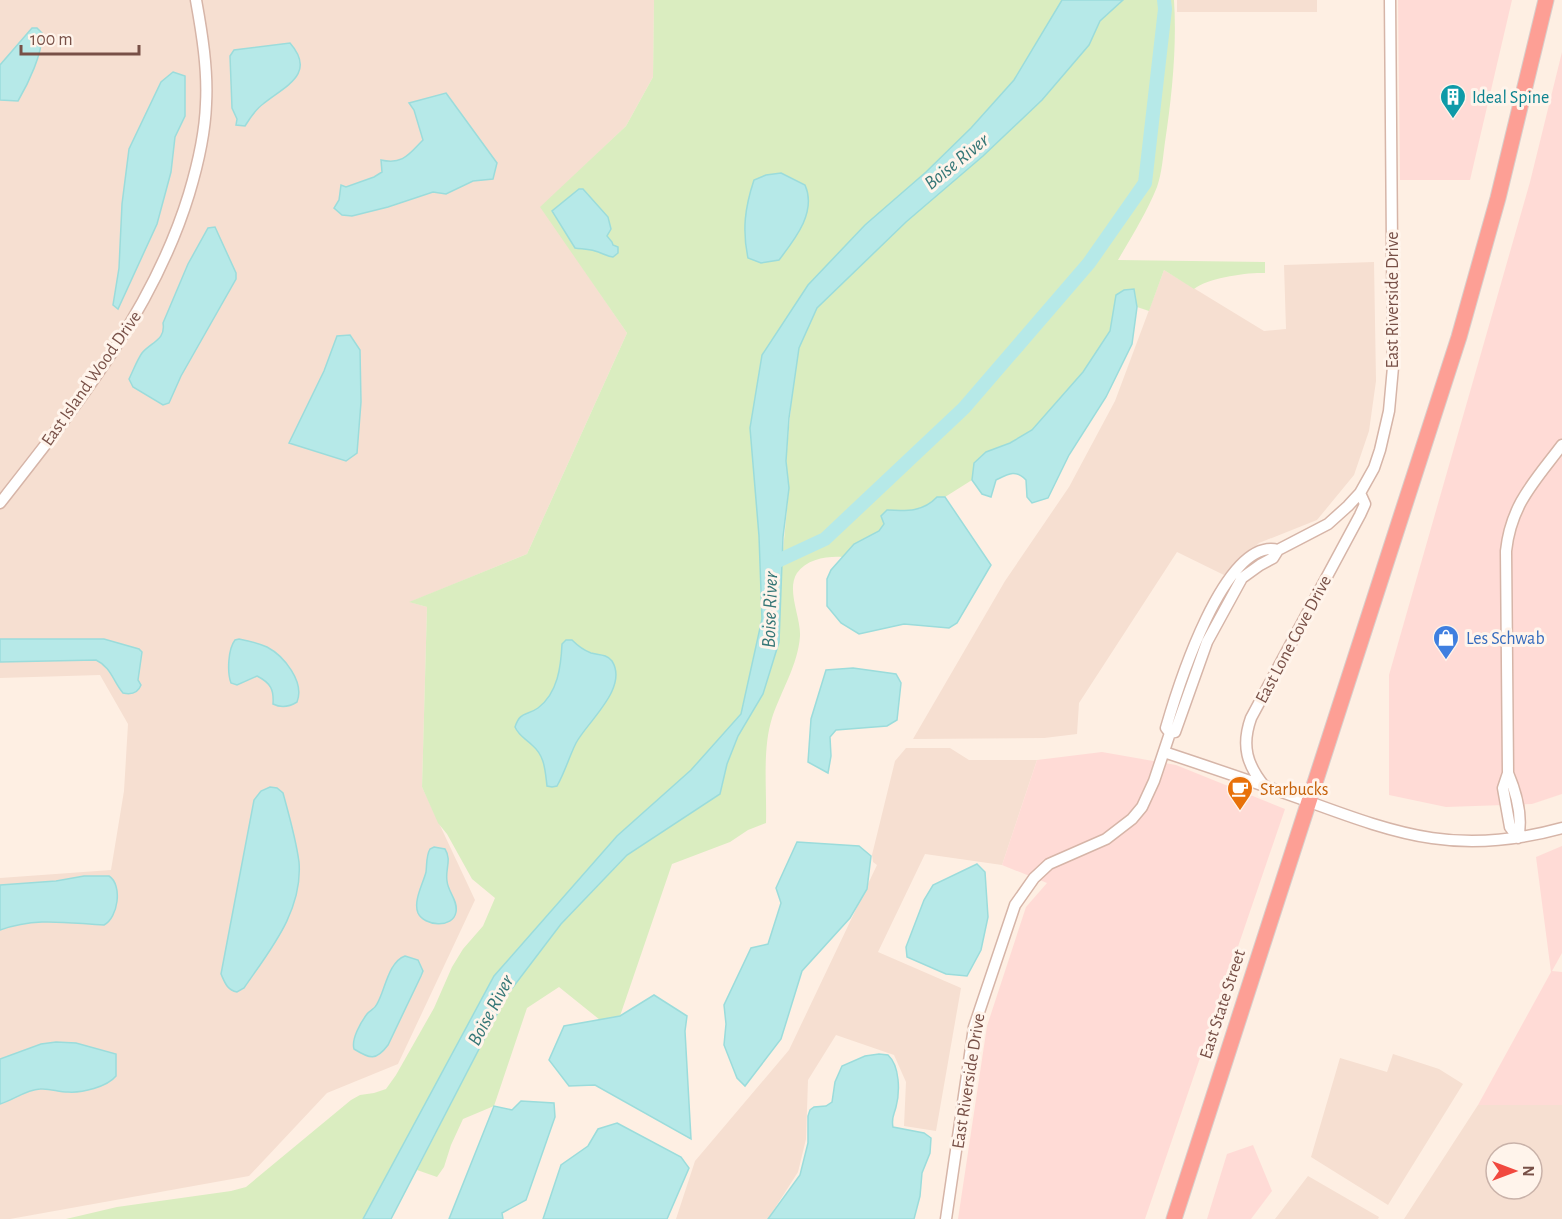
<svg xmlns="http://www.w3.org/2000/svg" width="1562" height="1219" font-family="'Alegreya Sans',sans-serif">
<rect width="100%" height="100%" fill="#feefe3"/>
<path fill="#f6dfd1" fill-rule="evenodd" d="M 0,0 L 654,0 L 653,77 L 626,126 L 541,207 L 627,333 L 527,554 L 410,602 L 427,607 L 422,787 L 475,900 L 398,1064 L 327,1093 L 249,1176 L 10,1219 L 0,1219 L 0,878 L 111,870 L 124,791 L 128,724 L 100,675 L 0,678 Z
M 1177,0 L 1317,0 L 1317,12 L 1177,12 Z
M 1374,262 L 1376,381 L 1369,431 L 1354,475 L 1317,520 L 1259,543 L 1224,575 L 1177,552 L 1079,703 L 1077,734 L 1044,738 L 913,739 L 1005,581 L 1069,487 L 1115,401 L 1164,270 L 1264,331 L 1286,329 L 1284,265 Z
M 906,748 L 950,748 L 969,760 L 1037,760 L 1002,865 L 925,854 L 878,952 L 961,988 L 936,1131 L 904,1126 L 906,1082 L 894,1055 L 836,1035 L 808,1080 L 806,1139 L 798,1172 L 768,1219 L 676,1219 L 695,1161 L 789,1050 L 877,865 L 873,862 L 872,855 L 895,761 Z
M 1393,1054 L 1439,1069 L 1463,1084 L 1388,1205 L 1311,1157 L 1340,1058 L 1387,1072 Z
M 1478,1105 L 1562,1105 L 1562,1219 L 1404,1219 ZM 1496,1153 L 1532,1153 L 1532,1189 L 1496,1189 Z
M 1308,1176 L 1379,1217 L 1378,1219 L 1275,1219 Z"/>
<path fill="#ffdbd6" d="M 1398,0 L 1512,0 L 1470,180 L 1400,180 Z
M 1562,52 L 1562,794 L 1532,804 L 1446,807 L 1389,795 L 1389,675 L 1530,182 Z
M 1102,752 L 1176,765 L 1285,809 L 1145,1219 L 958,1219 L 987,1026 L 1026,907 L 1047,883 L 1002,865 L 1037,760 Z
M 1562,846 L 1562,953 L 1552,971 L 1562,972 L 1562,1105 L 1478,1105 L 1551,972 L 1536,857 Z
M 1253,1145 L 1272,1191 L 1251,1219 L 1207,1219 L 1227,1154 Z"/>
<path fill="#daedc0" d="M 654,0 L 1062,0 L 1014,80 L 971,128 L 926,172 L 865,225 L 808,285 L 762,355 L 750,428 L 759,536 L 762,619 L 741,714 L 691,770 L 617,836 L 494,976 L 363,1219 L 66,1219 L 117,1207 L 231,1191 L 246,1187 L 351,1100 L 360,1095 L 374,1093 L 386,1089 L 396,1075 L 434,1008 L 452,967 L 463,949 L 483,926 L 495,898 L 472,879 L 447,834 L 438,823 L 422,787 L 427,607 L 409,602 L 527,554 L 627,333 L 540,207 L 626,126 L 653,77 Z
M 1123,0 L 1174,0 C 1177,46 1172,96 1165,142 C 1163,156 1162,173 1157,187 C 1147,212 1132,236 1118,260 L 1265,262 L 1265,273 C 1248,272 1207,278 1194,289 L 1164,270 L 1149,311 L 1137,307 L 1134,289 L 1110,331 L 1083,372 L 1032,430 L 1010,443 L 986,452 L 974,463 L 972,480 L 945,497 L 937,497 C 923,512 907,511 887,510 L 884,524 L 879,531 L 854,544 L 843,557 C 827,556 807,559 797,573 C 786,590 801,617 800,636 C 798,665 781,691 772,718 C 762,750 767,790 766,823 L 748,830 L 730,842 L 672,864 L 620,1016 L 600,1020 L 559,987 L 527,1008 L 494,1106 L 463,1119 L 451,1145 L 444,1167 L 437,1177 L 417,1170 L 507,995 L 561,924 L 627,855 L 720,794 L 727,764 L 738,736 L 763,694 L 780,582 L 789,488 L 786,461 L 793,383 L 799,348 L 817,308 L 906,222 L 983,156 L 1042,100 L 1089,45 L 1100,21 Z"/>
<path fill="#b6e9e8" stroke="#9bdcdb" stroke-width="1.5" d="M 1062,0 L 1123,0 L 1100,21 L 1089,45 L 1042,100 L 983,156 L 906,222 L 817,308 L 799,348 L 789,418 L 786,461 L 789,488 L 783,537 L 779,642 L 763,694 L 738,736 L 727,764 L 720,794 L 627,855 L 561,924 L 507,995 L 391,1219 L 363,1219 L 494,976 L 617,836 L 691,770 L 741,714 L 762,619 L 759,536 L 750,428 L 762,355 L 808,285 L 865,225 L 926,172 L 971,128 L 1014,80 Z
M 32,28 L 37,28 L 42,33 C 43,53 28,84 18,101 L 0,100 L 0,65 Z
M 290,43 C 317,74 285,86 263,104 C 256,109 250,118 245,126 L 236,125 L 237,119 L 232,108 L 230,56 L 234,50 Z
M 173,72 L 185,76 L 185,116 L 175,137 L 171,172 L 157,224 L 118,309 L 113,305 L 119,268 L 122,204 L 129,149 L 161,82 Z
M 446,93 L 497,163 L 493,179 L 473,181 L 446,194 L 433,192 L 388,207 L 352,216 L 342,215 L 334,208 L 339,200 L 341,185 L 346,187 L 374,177 L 382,172 L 381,160 C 403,165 409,154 423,140 L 414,110 L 409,103 Z
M 781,173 L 805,185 C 817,212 795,239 779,260 L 761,263 L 748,258 C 742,230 745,207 754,180 L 766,175 Z
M 579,189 L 583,189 L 608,217 L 611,229 L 607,236 L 612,242 L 613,245 L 618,247 L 618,253 L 613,257 C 606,256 602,253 595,251 C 588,249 581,249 575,248 L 552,211 Z
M 215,227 L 236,273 L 236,279 L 181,376 L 169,403 L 163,405 L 133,387 L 129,379 C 133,371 137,360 142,353 C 151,342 166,340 163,323 L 188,264 L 208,228 Z
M 1134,289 L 1137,307 L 1132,344 L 1106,397 L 1069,455 L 1048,498 L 1032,503 L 1027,497 L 1026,480 C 1016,469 1008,474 996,480 L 991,497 L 982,494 L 972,480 L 974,463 L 986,452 L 1010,443 L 1032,430 L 1083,372 L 1110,331 L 1116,295 L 1124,290 Z
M 350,335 L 360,350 L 361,402 L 357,453 L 346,461 L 289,443 L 324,371 L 337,336 Z
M 937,497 L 945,497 L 991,565 L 957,623 L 949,628 L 904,624 L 859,634 L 841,623 L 827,606 L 827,579 L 831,570 L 854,544 L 879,531 L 884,524 L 881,516 L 887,510 C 907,511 923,512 937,497 Z
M 0,639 L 104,639 L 139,649 L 142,652 L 138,680 L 141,685 C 138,693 132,695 123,693 C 113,681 111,667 96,660 L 0,662 Z
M 239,639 C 249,641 258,643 267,647 C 284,656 305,682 297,702 C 289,707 281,708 273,704 C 274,690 271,683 257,676 L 237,685 L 231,683 C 227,672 228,649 235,640 Z
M 566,640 L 572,640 C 578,646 583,650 591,653 C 598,655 607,654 612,661 C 629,688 587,722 576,743 C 569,757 565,772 557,786 L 552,787 L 547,786 C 545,770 545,756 532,745 C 525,738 519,736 515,727 C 520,711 527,716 538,708 C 558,693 561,666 562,644 Z
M 853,668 L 896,674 L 901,683 L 897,720 L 887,726 L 836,730 L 830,737 L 831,756 L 828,773 L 808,762 L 811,719 L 826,670 Z
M 270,787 L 277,788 L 283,793 C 289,815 296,839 299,862 C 303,911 270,950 244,988 L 237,992 C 227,990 225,983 221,974 L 254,800 L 261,791 Z
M 797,842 L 859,846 L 871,856 L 867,889 L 850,918 L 802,971 L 781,1039 L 745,1086 L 737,1078 L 724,1045 L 726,1024 L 724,1005 L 751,948 L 768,944 L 781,903 L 776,888 Z
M 434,847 L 445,849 C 452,860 445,869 447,881 C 448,892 458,900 456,912 C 453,929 424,926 418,913 C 413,901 423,884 426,872 C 427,864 426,856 430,849 Z
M 977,864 L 985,872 L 988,917 L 981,950 L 967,976 L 946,974 L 907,957 L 906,947 L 924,900 L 933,885 Z
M 84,876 L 109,876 C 123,885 118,918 104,925 C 66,923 37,917 0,930 L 0,885 L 56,881 Z
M 405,956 L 418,960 L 423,971 L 421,976 L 388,1045 C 376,1061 370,1059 354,1049 C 351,1039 361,1022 367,1014 C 370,1010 375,1009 377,1004 C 385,991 388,962 405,956 Z
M 654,995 L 687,1016 L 685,1031 L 691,1139 L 595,1085 L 569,1086 L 549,1060 L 564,1026 L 620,1016 Z
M 56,1042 L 76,1043 L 116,1054 L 116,1076 C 107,1087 82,1093 68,1092 C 58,1092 50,1088 40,1089 C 25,1090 14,1100 0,1104 L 0,1059 L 41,1044 Z
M 879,1054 L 888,1055 C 900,1066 900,1092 896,1107 C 894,1115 891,1118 893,1127 L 924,1133 L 931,1138 L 930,1153 L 922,1173 L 920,1196 L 914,1219 L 768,1219 L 800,1175 L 808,1143 L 808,1116 L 810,1110 L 814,1107 L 826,1106 L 832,1102 L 835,1082 L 842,1066 L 865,1056 Z
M 521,1101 L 554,1103 L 555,1117 L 526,1200 L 502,1213 L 503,1219 L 449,1219 L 494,1106 L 512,1110 Z
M 617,1123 L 681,1157 L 689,1168 L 667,1219 L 543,1219 L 561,1165 L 588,1146 L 598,1129 Z"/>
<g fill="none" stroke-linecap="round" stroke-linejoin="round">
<path stroke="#b6e9e8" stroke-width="14" d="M 769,565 L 825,539 L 964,408 L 1089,263 L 1145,183 L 1165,9 L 1164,0"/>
<defs>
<path id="secondary" d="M 0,503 C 75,407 153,312 189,194 C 198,164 205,135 206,104 C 208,70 202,33 196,0
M 1170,733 L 1175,732 L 1207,642 L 1242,578 L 1260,565 L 1273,558 L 1278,550 L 1328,524 L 1348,506 L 1360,493 L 1374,468 L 1380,450 L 1389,411 L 1393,367 L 1390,0
M 1164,752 C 1212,768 1260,784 1307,801 C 1402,836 1461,856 1562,828
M 1508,773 L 1506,551 C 1511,504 1535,481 1562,445
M 1508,773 C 1516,792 1523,817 1518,838 L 1510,827 L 1503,788 Z
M 1265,787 C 1247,765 1241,746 1251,718 L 1360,515 L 1365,504 L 1360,493
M 946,1219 L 974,1027 L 1015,905 L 1034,878 L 1049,864 L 1106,839 L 1132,819 L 1142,807 L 1154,781 L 1170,733 L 1166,728 C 1177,690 1224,536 1278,550"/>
<path id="highway" d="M 1174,1219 L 1459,337 L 1498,198 L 1546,0"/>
</defs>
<use href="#secondary" stroke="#d6b5a8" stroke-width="13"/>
<use href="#highway" stroke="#d9cecb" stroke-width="17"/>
<use href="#secondary" stroke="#fff" stroke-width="10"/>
<use href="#highway" stroke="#fd9f95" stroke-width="15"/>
</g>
<defs>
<symbol id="building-pin" viewBox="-11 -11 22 30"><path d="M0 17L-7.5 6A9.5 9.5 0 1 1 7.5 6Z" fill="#0f9aa8" stroke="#fff4eb"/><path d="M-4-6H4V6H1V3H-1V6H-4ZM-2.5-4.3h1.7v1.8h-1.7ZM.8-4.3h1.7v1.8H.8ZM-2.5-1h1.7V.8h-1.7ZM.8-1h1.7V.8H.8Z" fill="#fff"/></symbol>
<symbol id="shop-pin" viewBox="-11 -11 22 30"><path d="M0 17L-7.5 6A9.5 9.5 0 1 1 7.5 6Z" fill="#3f7fe0" stroke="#fff4eb"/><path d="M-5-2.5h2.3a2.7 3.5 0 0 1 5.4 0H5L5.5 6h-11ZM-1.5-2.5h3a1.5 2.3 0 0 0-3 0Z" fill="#fff"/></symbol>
<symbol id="cafe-pin" viewBox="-11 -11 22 30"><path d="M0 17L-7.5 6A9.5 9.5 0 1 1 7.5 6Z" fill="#e8710a" stroke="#fff4eb"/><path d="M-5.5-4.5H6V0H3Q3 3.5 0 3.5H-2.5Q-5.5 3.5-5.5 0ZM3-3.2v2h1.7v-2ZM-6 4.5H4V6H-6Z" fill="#fff"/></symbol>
</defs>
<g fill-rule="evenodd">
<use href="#building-pin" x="1438" y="82" width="30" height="40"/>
<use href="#shop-pin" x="1431" y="623" width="30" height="40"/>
<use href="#cafe-pin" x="1225" y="774" width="30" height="40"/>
</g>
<g text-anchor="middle" stroke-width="6" stroke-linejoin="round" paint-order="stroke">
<g font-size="18" fill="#0d838f" stroke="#fff4eb" text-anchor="start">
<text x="1472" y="103">Ideal Spine</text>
</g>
<g font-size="18" fill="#785047" stroke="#fff4eb">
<text transform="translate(1392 300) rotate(-90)" y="6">East Riverside Drive</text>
<text transform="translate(91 378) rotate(-55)" y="6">East Island Wood Drive</text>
<text transform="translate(1293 639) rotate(-62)" y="6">East Lone Cove Drive</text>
<text transform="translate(1222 1004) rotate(-72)" y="6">East State Street</text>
<text transform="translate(968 1081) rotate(-81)" y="6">East Riverside Drive</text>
</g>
<g font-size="18" fill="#366cbe" stroke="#fff4eb" text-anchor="start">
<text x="1466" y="644">Les Schwab</text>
</g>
<g font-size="18" fill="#c56008" stroke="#fff4eb" text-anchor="start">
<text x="1260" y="795">Starbucks</text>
</g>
<g font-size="20" font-style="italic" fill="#367777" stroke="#fff4eb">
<text transform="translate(956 161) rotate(-39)" y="7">Boise River</text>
<text transform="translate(769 610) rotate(-88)" y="7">Boise River</text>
<text transform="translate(490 1010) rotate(-62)" y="7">Boise River</text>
</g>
</g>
<g transform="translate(1514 1171) rotate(90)"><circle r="28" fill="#fff4eb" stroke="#c9b2a9" stroke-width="1.5"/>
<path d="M0-4.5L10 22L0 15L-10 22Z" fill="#f1483e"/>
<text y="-9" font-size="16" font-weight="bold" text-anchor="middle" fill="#785047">N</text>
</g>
<path d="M21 45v9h118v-9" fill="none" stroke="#785047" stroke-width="3"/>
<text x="30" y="45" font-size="18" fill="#785047" stroke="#fff4eb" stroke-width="4.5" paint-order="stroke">100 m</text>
</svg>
